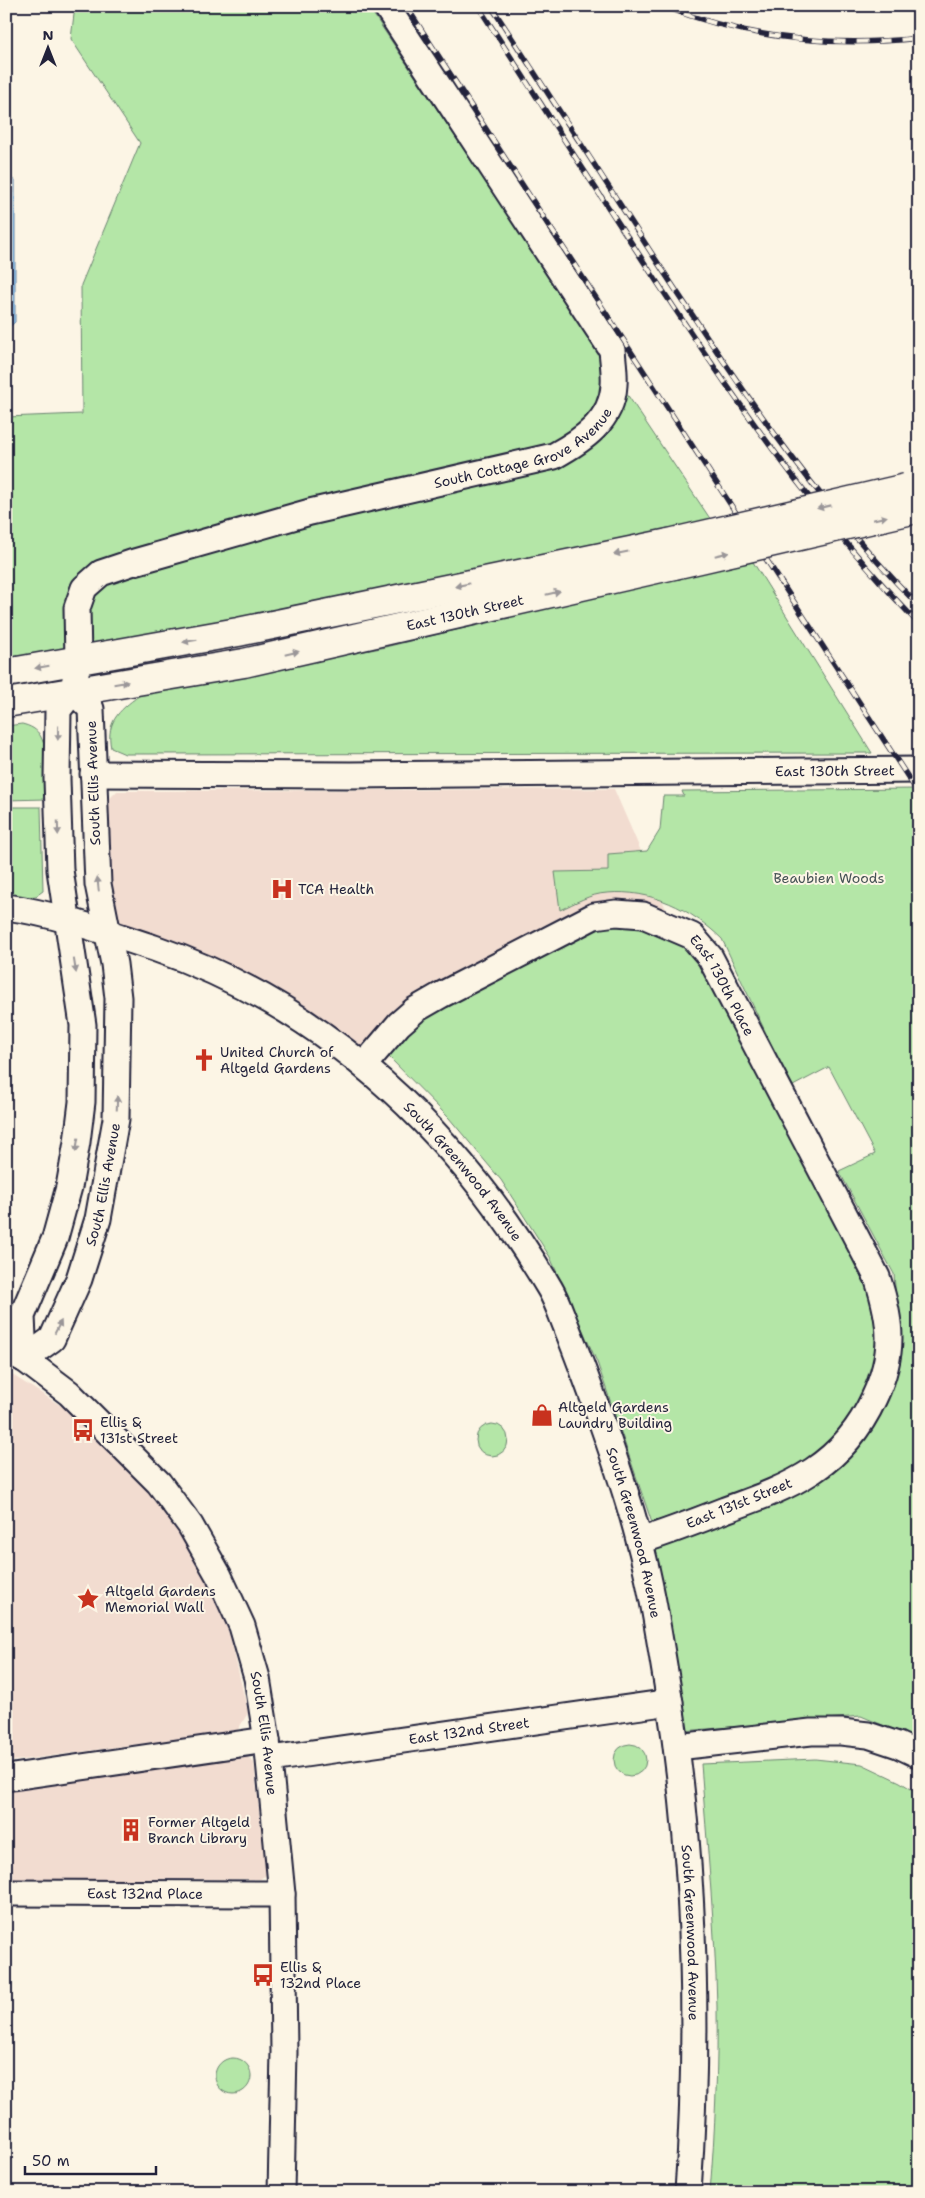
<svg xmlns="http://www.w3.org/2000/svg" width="925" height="2198" font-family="'Shantell Sans',sans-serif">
<rect width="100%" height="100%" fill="#fcf5e5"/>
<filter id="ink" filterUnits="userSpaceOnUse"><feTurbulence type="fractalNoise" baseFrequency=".02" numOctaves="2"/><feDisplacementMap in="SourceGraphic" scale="10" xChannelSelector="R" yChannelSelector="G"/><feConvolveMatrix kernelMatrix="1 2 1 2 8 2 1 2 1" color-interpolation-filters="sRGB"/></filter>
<g filter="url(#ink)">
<path fill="#f2dcd0" d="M 614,789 L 666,909 L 634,902 L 608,902 L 367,1045 L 361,1046 L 298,1001 L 250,977 L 198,953 L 117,923 L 107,860 L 107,801 L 117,791 Z
M 6,1371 L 74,1414 L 153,1494 L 181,1534 L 206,1580 L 230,1635 L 248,1713 L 237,1731 L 6,1762 Z
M 246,1756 L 254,1763 L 266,1875 L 260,1879 L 6,1879 L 6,1787 Z"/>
<path fill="#b4e6a7" stroke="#6b8471" d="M 75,6 L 368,6 L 711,520 L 161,639 L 6,664 L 6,417 L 82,414 L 81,285 L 140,143 L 71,39 Z
M 753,562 L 872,753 L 125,754 L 111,748 C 105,720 122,708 143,693 L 381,648 L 643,585 Z
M 22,724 C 30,726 37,729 41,737 C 49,751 45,783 46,799 L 6,800 L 6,726 Z
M 919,789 L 919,1740 L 861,1716 L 683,1731 L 652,1547 L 783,1501 L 855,1449 L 892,1390 L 899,1338 L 894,1274 L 839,1171 L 875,1154 L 829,1067 L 791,1087 L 722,939 C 691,909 651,889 607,893 C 590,894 575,903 560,910 L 555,872 L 608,871 L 608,854 L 647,851 L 660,830 L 663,796 L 684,796 L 682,791 Z
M 6,807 L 41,807 L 43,891 L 36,896 L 28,897 L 27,901 L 6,899 Z
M 629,923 L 672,937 L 705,968 L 869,1286 L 878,1325 L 873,1371 L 855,1412 L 827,1445 L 788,1472 L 652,1523 L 597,1362 L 550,1257 L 501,1180 L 449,1118 L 388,1056 L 412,1026 L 432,1012 L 590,927 Z
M476 1440a16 16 0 1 1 32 0a16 16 0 1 1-32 0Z
M614 1760a16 16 0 1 1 32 0a16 16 0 1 1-32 0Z
M 815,1759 L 862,1764 L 900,1782 L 919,1794 L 919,2192 L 710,2192 C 715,2130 718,2068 717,2006 C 715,1925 707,1845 701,1764 Z
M215 2076a18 18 0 1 1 36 0a18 18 0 1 1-36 0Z"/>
<path fill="#91c6ef" stroke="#6584a7" d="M 6,172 L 15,181 L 15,322 L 6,330 Z"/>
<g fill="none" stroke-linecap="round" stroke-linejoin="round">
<path stroke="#4e6483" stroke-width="1" d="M 6,179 L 10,184 L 10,319 L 6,323"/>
<defs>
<g id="minor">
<path id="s1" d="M 93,774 L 350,775 L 919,770"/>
<path id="s2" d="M 6,907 C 58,914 105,932 154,948 C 328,1008 457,1132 550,1289 C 557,1301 561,1314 566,1326 C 578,1356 589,1386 600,1417 C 614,1457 629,1499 639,1540 C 652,1587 659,1636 667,1684 C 694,1851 700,2022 688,2192"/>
<path id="s3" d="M 364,1065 L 399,1024 L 415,1010 L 441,995 L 594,916 L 616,913 L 643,915 L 692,936 L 710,957 L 877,1277 C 892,1323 895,1353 874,1398 C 843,1466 792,1486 725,1510 C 697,1521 668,1532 640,1541"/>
<path id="s4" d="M 10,1352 L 24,1359 L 69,1393 L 159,1483 L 190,1525 L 219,1576 L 242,1626 L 257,1678 L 267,1740 L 282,1894 L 284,2052 L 281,2192"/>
<path id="s5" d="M 24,1359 L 22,1316 L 55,1238 L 69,1187 L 77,1142 L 82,1102 L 83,1025 L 60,870 L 57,779 L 58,710 L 73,691 L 78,661 L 77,608 L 84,588 L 101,573 L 131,563 L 310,512 L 554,456 C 583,440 612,421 614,385 C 615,374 613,362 612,350 L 386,6"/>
<path id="s6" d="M 24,1359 L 52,1339 L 79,1279 L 98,1219 L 116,1119 L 118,998 L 114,964 L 98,884 L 91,709 L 73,691"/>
<path d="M 677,1747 L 811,1732 L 841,1732 L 868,1735 L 898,1745 L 919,1755"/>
<path id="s7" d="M 270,1759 L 670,1702"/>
<path d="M 6,1778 L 267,1740"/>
<path id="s8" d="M 6,1893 L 282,1894"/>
</g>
<g id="major">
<path d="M 6,673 L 238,632 L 669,543"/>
<path id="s9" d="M 6,703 L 244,663 L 674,565"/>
</g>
</defs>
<use href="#minor" stroke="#22223b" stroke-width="29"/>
<use href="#major" stroke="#22223b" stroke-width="31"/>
<use href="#minor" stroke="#fcf5e5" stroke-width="25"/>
<use href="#major" stroke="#fcf5e5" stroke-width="28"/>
<defs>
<path id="rail" d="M 406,6 L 919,794
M 478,6 C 531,89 584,171 638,253 C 723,383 810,511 919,624
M 491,6 C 546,90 600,173 654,257 C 734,379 816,502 919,606
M 663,6 C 745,38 832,48 919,38"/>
</defs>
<use href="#rail" stroke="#22223b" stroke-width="5.5"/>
<use href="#rail" stroke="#fcf5e5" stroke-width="4" stroke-dasharray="11" stroke-linecap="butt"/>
<defs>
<path id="major-bridge" d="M 669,543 L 906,488
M 674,565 L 912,510"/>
</defs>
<use href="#major-bridge" stroke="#22223b" stroke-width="31" stroke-linecap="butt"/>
<use href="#major-bridge" stroke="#fcf5e5" stroke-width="28"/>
</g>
<defs><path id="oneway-solid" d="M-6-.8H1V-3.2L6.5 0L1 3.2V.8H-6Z" transform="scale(1.25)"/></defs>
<g fill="#9a9698">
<use href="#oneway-solid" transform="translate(824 507) rotate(167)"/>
<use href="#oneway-solid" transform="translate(880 518) rotate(-13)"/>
<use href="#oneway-solid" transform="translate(621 553) rotate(168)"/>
<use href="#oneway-solid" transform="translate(722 554) rotate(-13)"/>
<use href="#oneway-solid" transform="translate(462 585) rotate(168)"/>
<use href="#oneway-solid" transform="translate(553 593) rotate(-13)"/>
<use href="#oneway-solid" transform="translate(190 641) rotate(170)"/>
<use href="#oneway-solid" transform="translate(292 653) rotate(-13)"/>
<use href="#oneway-solid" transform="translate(42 667) rotate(170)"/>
<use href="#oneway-solid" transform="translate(121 683) rotate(-9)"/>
<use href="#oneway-solid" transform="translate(58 733) rotate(91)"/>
<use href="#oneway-solid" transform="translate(58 828) rotate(88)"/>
<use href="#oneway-solid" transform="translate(98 884) rotate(-96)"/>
<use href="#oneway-solid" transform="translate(75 966) rotate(81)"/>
<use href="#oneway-solid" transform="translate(117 1103) rotate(-88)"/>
<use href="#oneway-solid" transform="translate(77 1145) rotate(100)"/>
<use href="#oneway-solid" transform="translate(58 1327) rotate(-63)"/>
</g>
</g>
<defs>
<symbol id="hospital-bare" viewBox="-9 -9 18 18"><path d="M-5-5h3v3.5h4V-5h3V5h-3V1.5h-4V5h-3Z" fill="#c8321e" stroke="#fcf5e5" stroke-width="2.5" paint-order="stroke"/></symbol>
<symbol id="church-bare" viewBox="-9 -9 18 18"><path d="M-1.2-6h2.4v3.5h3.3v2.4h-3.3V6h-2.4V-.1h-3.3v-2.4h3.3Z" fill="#c8321e" stroke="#fcf5e5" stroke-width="2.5" paint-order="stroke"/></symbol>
<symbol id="shop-bare" viewBox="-9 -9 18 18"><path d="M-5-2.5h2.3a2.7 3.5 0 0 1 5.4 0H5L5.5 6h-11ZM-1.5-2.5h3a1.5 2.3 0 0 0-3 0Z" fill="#c8321e" stroke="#fcf5e5" stroke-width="2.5" paint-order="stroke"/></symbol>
<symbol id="bus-bare" viewBox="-9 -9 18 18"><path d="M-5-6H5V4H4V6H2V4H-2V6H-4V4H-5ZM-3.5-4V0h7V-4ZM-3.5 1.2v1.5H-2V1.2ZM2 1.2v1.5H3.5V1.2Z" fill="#c8321e" stroke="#fcf5e5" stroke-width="2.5" paint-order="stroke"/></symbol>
<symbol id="sight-bare" viewBox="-9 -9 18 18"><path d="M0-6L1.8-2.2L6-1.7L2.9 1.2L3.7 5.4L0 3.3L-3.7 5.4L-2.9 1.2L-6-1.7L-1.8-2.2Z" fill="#c8321e" stroke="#fcf5e5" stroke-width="2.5" paint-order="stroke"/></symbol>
<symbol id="building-bare" viewBox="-9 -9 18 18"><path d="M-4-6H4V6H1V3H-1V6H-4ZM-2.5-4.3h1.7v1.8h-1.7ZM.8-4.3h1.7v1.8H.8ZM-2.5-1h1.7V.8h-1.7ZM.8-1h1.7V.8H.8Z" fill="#c8321e" stroke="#fcf5e5" stroke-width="2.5" paint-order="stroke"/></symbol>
</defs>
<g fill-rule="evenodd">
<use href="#hospital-bare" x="266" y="873" width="32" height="32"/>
<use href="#church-bare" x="188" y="1044" width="32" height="32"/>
<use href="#shop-bare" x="526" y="1399" width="32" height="32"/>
<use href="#bus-bare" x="67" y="1414" width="32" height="32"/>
<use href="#sight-bare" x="72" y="1583" width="32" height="32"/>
<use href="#building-bare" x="115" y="1814" width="32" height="32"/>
<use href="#bus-bare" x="247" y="1959" width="32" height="32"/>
</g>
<g text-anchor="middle" stroke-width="4" stroke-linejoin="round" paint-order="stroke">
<g font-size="14" fill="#22223b" stroke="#fcf5e5">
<text dy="5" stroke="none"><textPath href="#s5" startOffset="1255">South Cottage Grove Avenue</textPath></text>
<text dy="5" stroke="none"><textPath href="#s9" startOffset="468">East 130th Street</textPath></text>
<text dy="5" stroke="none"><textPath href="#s1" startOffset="742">East 130th Street</textPath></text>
<text transform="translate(93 783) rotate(-92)" y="5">South Ellis Avenue</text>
<text dy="5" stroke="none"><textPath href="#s3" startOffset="438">East 130th Place</textPath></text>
<text dy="5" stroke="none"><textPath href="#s2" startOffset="541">South Greenwood Avenue</textPath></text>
<text dy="5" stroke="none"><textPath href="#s6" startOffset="198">South Ellis Avenue</textPath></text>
<text transform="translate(739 1503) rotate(-22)" y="5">East 131st Street</text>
<text dy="5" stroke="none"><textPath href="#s2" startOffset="946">South Greenwood Avenue</textPath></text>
<text dy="5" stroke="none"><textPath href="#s7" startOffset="201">East 132nd Street</textPath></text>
<text dy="5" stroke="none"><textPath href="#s4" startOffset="475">South Ellis Avenue</textPath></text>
<text dy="5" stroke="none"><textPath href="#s8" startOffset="139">East 132nd Place</textPath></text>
<text dy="5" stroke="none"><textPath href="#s2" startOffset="1351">South Greenwood Avenue</textPath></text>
</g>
<g font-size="14" fill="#465356" stroke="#fcf5e5">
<text x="829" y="883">Beaubien Woods</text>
</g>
<g font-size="14" fill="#22223b" stroke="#fcf5e5" text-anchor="start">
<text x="298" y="894">TCA Health</text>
<text x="220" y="1057">United Church of<tspan x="220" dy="16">Altgeld Gardens</tspan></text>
<text x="558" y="1412">Altgeld Gardens<tspan x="558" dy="16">Laundry Building</tspan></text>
<text x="100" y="1427">Ellis &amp;<tspan x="100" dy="16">131st Street</tspan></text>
<text x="105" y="1596">Altgeld Gardens<tspan x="105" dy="16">Memorial Wall</tspan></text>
<text x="148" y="1827">Former Altgeld<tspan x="148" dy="16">Branch Library</tspan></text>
<text x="280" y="1972">Ellis &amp;<tspan x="280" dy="16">132nd Place</tspan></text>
</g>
</g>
<rect width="925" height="2198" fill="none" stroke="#fcf5e5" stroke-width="25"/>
<rect x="12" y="12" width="900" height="2173" fill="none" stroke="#22223b" stroke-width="2" filter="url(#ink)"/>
<g transform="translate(48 48)" stroke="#fcf5e5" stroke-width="4" paint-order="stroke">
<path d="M0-4L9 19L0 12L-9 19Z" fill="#22223b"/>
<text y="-8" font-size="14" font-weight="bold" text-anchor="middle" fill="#22223b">N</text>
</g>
<path d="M25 2166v8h131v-8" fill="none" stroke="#22223b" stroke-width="2.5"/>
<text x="32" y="2166" font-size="15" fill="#22223b" stroke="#fcf5e5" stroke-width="4" paint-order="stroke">50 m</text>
</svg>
